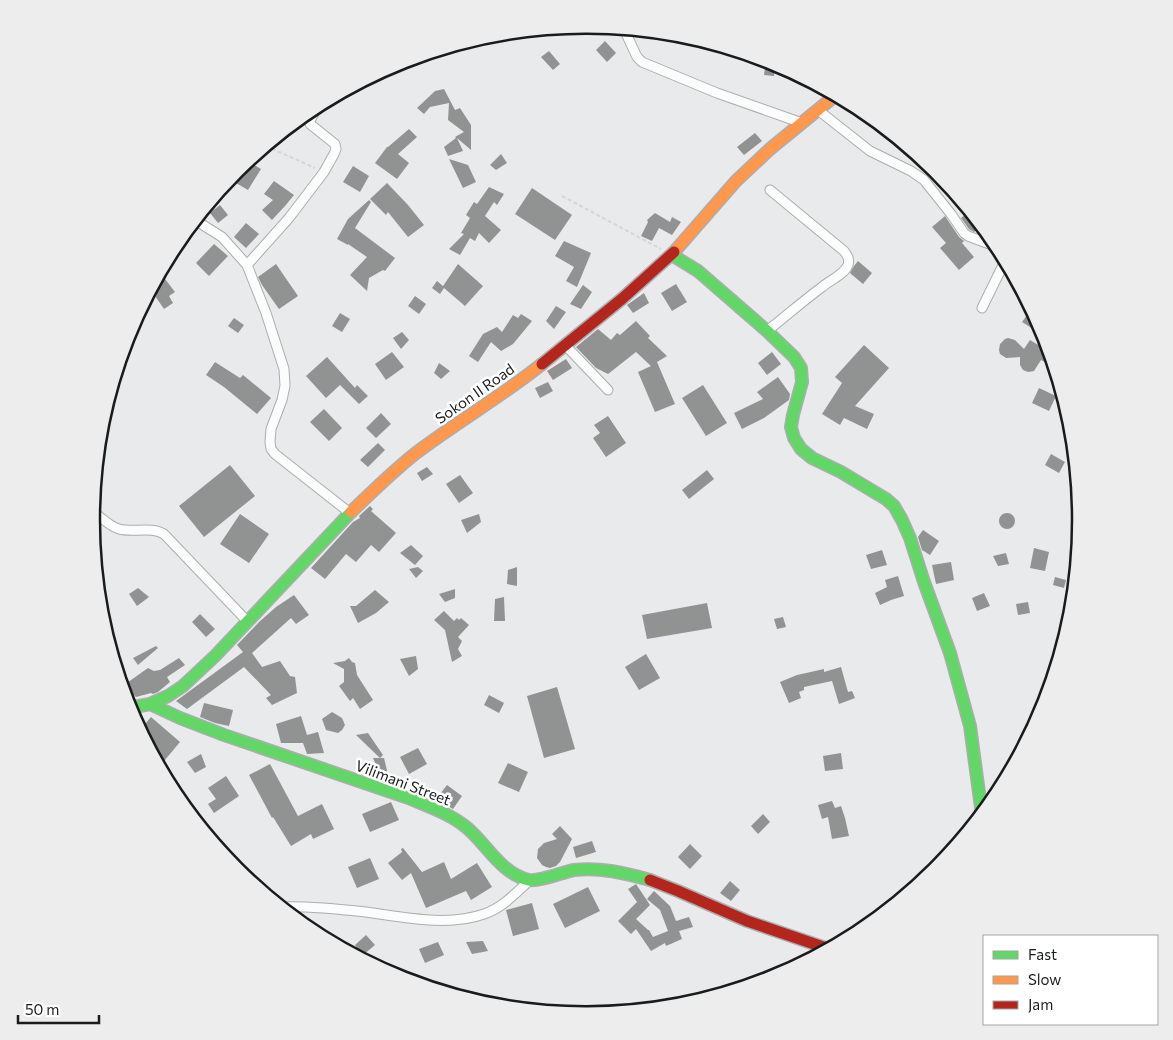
<svg xmlns="http://www.w3.org/2000/svg" width="1173" height="1040" font-family="Commissioner,sans-serif">
<rect width="100%" height="100%" fill="#e8eaec"/>
<path fill="#919393" d="M 605,41 L 616,53 L 607,62 L 596,50 Z
M 549,51 L 560,64 L 553,70 L 541,57 Z
M 766,60 L 775,62 L 774,76 L 764,75 Z
M 444,89 L 455,110 L 460,108 L 471,125 L 471,150 L 457,138 L 463,151 L 448,156 L 444,147 L 456,138 L 455,137 L 464,132 L 448,120 L 449,103 L 430,107 L 424,114 L 417,108 L 435,91 Z
M 409,129 L 417,137 L 398,154 L 409,163 L 397,179 L 375,163 L 387,147 L 388,147 Z
M 755,133 L 762,141 L 744,155 L 737,147 Z
M 501,154 L 507,163 L 496,170 L 490,165 Z
M 449,159 L 468,165 L 476,182 L 463,188 Z
M 248,161 L 261,169 L 248,190 L 236,183 Z
M 353,166 L 369,176 L 360,192 L 343,182 Z
M 274,181 L 294,195 L 285,206 L 272,220 L 262,210 L 273,200 L 264,194 Z
M 387,183 L 408,205 L 424,225 L 408,237 L 388,212 L 386,215 L 370,199 Z
M 489,187 L 504,194 L 497,205 L 494,202 L 485,216 L 501,230 L 489,243 L 479,233 L 475,241 L 470,238 L 460,255 L 449,249 L 464,234 L 461,233 L 470,218 L 466,215 L 474,202 L 477,204 Z
M 532,188 L 572,215 L 555,240 L 515,214 Z
M 369,200 L 371,202 L 355,228 L 395,258 L 385,271 L 383,270 L 369,278 L 367,291 L 350,275 L 367,257 L 348,244 L 348,245 L 337,239 L 348,219 Z
M 220,205 L 228,215 L 218,223 L 210,213 Z
M 970,211 L 982,225 L 974,232 L 969,229 L 961,218 Z
M 655,213 L 670,222 L 672,217 L 681,222 L 672,235 L 659,228 L 652,241 L 641,236 L 648,222 L 647,220 Z
M 945,216 L 959,237 L 964,241 L 962,243 L 974,257 L 959,270 L 940,248 L 946,243 L 932,227 Z
M 246,223 L 259,234 L 246,248 L 234,237 Z
M 564,241 L 591,253 L 577,287 L 566,281 L 574,267 L 555,256 Z
M 214,244 L 228,256 L 209,276 L 196,263 Z
M 858,261 L 872,273 L 863,284 L 850,273 L 854,266 Z
M 276,264 L 298,296 L 279,309 L 262,285 L 258,277 Z
M 458,264 L 483,286 L 465,306 L 444,288 L 440,294 L 432,288 L 437,281 L 443,286 Z
M 162,275 L 175,292 L 169,296 L 173,303 L 164,309 L 151,290 L 157,278 Z
M 676,284 L 687,302 L 672,311 L 661,293 Z
M 583,285 L 592,292 L 581,309 L 570,304 Z
M 644,293 L 649,303 L 633,313 L 627,305 Z
M 415,296 L 426,304 L 419,314 L 408,306 Z
M 556,306 L 566,312 L 554,329 L 546,321 Z
M 1032,308 L 1041,325 L 1036,331 L 1022,322 Z
M 340,313 L 350,319 L 342,332 L 332,326 Z
M 521,314 L 532,321 L 513,344 L 501,351 L 491,342 L 478,362 L 469,356 L 483,334 L 497,327 L 502,332 L 513,315 L 518,318 Z
M 234,318 L 244,325 L 238,333 L 228,326 Z
M 636,321 L 650,336 L 648,338 L 667,356 L 657,362 L 675,404 L 655,412 L 638,372 L 651,366 L 636,352 L 608,374 L 596,368 L 576,347 L 598,329 L 611,340 L 617,333 L 620,335 Z
M 402,332 L 409,340 L 401,349 L 393,338 Z
M 1008,338 L 1015,340 L 1024,349 L 1030,340 L 1050,352 L 1055,368 L 1041,360 L 1034,371 L 1028,372 L 1023,370 L 1020,365 L 1020,357 L 1006,358 L 1000,354 L 999,350 L 1000,344 L 1005,339 Z
M 864,345 L 889,368 L 855,406 L 874,414 L 867,429 L 844,418 L 840,425 L 822,414 L 842,383 L 835,377 Z
M 392,352 L 404,367 L 386,380 L 375,364 Z
M 772,352 L 781,364 L 767,375 L 758,363 Z
M 327,357 L 355,388 L 357,385 L 368,396 L 359,404 L 340,385 L 326,398 L 306,376 Z
M 566,359 L 572,368 L 553,380 L 547,371 Z
M 215,362 L 240,378 L 243,375 L 271,398 L 257,414 L 224,387 L 206,375 Z
M 439,363 L 450,371 L 441,379 L 434,373 Z
M 778,377 L 790,394 L 789,400 L 764,418 L 742,429 L 734,413 L 763,399 L 757,392 Z
M 548,382 L 553,391 L 540,398 L 535,388 Z
M 703,385 L 727,423 L 706,436 L 682,398 Z
M 1039,388 L 1056,396 L 1049,411 L 1032,403 Z
M 324,409 L 342,428 L 329,441 L 310,422 Z
M 381,413 L 391,424 L 376,438 L 366,428 Z
M 608,416 L 626,443 L 606,457 L 593,438 L 600,433 L 594,425 Z
M 378,443 L 385,450 L 368,467 L 360,460 Z
M 1051,454 L 1065,462 L 1059,473 L 1045,465 Z
M 230,465 L 255,496 L 204,537 L 179,506 Z
M 427,467 L 433,474 L 422,481 L 417,473 Z
M 707,470 L 714,479 L 689,499 L 682,490 Z
M 460,475 L 473,493 L 459,503 L 446,484 Z
M 370,506 L 373,509 L 371,511 L 396,533 L 379,552 L 371,545 L 356,562 L 346,554 L 325,579 L 311,568 L 353,522 L 360,518 L 359,516 Z
M999 521a8 8 0 1 1 16 0a8 8 0 1 1-16 0Z
M 240,514 L 269,534 L 249,563 L 220,544 Z
M 479,514 L 481,522 L 467,533 L 461,520 Z
M 923,530 L 939,541 L 930,555 L 922,550 L 918,537 Z
M 411,545 L 423,556 L 415,565 L 400,553 Z
M 1034,548 L 1049,552 L 1045,571 L 1030,568 Z
M 882,550 L 887,565 L 871,569 L 866,555 Z
M 1006,553 L 1009,564 L 998,566 L 993,556 Z
M 951,562 L 954,580 L 936,584 L 932,565 Z
M 418,567 L 423,571 L 416,578 L 409,569 Z
M 517,567 L 517,586 L 507,584 L 508,570 Z
M 898,576 L 904,596 L 891,600 L 880,605 L 875,593 L 887,587 L 885,580 Z
M 1055,577 L 1066,580 L 1064,588 L 1053,585 Z
M 138,588 L 149,597 L 137,606 L 129,594 Z
M 455,589 L 455,598 L 445,602 L 439,594 Z
M 375,590 L 389,602 L 376,613 L 358,623 L 350,606 L 356,606 Z
M 984,593 L 990,606 L 977,611 L 972,598 Z
M 294,595 L 309,615 L 296,624 L 291,618 L 252,653 L 262,667 L 280,661 L 290,676 L 295,677 L 297,693 L 272,705 L 266,698 L 271,695 L 244,667 L 187,709 L 176,701 L 243,652 L 237,645 L 259,622 L 276,607 Z
M 504,597 L 505,621 L 494,621 L 495,599 Z
M 1028,602 L 1030,613 L 1018,615 L 1016,604 Z
M 707,603 L 712,628 L 647,639 L 642,615 Z
M 444,611 L 454,621 L 457,618 L 459,620 L 461,618 L 469,625 L 458,637 L 462,641 L 458,649 L 462,656 L 452,662 L 445,630 L 434,620 Z
M 200,614 L 215,629 L 206,637 L 192,622 Z
M 783,617 L 786,627 L 777,629 L 774,619 Z
M 156,646 L 158,648 L 138,665 L 133,658 Z
M 646,654 L 660,678 L 639,690 L 625,667 Z
M 416,656 L 418,669 L 409,676 L 400,659 Z
M 179,658 L 185,665 L 167,677 L 170,682 L 158,692 L 153,694 L 151,693 L 136,697 L 124,685 L 148,668 L 154,671 L 160,670 Z
M 349,658 L 352,662 L 355,663 L 357,675 L 373,700 L 360,709 L 353,698 L 350,701 L 339,686 L 344,682 L 344,669 L 333,663 L 345,661 Z
M 841,667 L 848,692 L 852,691 L 855,698 L 839,704 L 832,681 L 804,687 L 804,690 L 799,692 L 801,698 L 789,703 L 780,682 L 797,675 L 824,669 L 824,672 Z
M 557,687 L 575,749 L 544,758 L 527,696 Z
M 489,695 L 504,703 L 499,713 L 484,705 Z
M 204,703 L 233,710 L 229,726 L 215,723 L 200,717 Z
M 332,712 L 342,718 L 345,725 L 342,730 L 338,733 L 326,730 L 322,719 Z
M 301,716 L 307,735 L 318,732 L 324,753 L 307,754 L 303,743 L 281,743 L 276,724 Z
M 151,717 L 180,742 L 160,766 L 140,730 Z
M 368,733 L 383,755 L 380,758 L 356,735 Z
M 418,748 L 427,764 L 409,774 L 400,757 Z
M 841,753 L 843,769 L 825,771 L 823,756 Z
M 201,754 L 206,767 L 195,773 L 187,762 Z
M 373,758 L 384,758 L 390,783 L 382,780 Z
M 508,763 L 528,772 L 519,792 L 498,783 Z
M 270,764 L 298,816 L 322,804 L 334,829 L 313,839 L 311,834 L 291,846 L 273,817 L 272,818 L 249,775 Z
M 226,776 L 239,796 L 214,813 L 208,804 L 216,799 L 208,788 Z
M 447,785 L 462,796 L 453,809 L 436,799 Z
M 832,801 L 835,808 L 841,806 L 845,818 L 849,836 L 832,839 L 828,817 L 822,819 L 818,805 Z
M 391,802 L 399,820 L 370,832 L 362,814 Z
M 763,814 L 770,822 L 758,834 L 751,826 Z
M 560,826 L 572,839 L 560,862 L 556,866 L 550,868 L 546,867 L 542,865 L 537,858 L 538,849 L 544,843 L 557,839 L 552,834 Z
M 592,841 L 596,852 L 576,858 L 573,847 Z
M 690,844 L 702,856 L 690,869 L 678,857 Z
M 403,848 L 422,872 L 444,862 L 451,879 L 477,863 L 492,887 L 471,900 L 466,891 L 426,908 L 411,873 L 402,880 L 388,863 L 402,852 L 401,849 Z
M 370,858 L 379,879 L 357,888 L 348,867 Z
M 730,881 L 740,890 L 731,901 L 720,893 Z
M 636,884 L 650,905 L 636,919 L 648,930 L 649,930 L 653,937 L 668,931 L 660,910 L 647,899 L 654,891 L 670,906 L 676,921 L 689,917 L 693,927 L 679,931 L 682,939 L 666,946 L 665,943 L 651,951 L 636,929 L 631,934 L 618,921 L 637,902 L 628,889 Z
M 588,887 L 600,911 L 565,928 L 553,904 Z
M 532,903 L 539,929 L 513,936 L 506,910 Z
M 366,935 L 375,945 L 363,955 L 355,945 Z
M 483,941 L 488,951 L 472,954 L 466,942 Z
M 438,942 L 444,955 L 425,963 L 419,949 Z"/>
<g fill="none" stroke-linecap="round" stroke-linejoin="round">
<defs>
<path id="street" d="M 624,29 L 637,57 L 642,62 L 717,93 L 802,123
M 818,110 L 870,151 L 911,171 L 924,180 L 951,214 L 964,233 L 968,236 L 1000,248
M 195,220 L 222,237 L 247,265 L 266,313 L 284,369 L 285,386 L 282,400 L 271,429 L 270,442 L 271,449 L 275,454 L 350,513
M 247,265 L 289,218 L 324,172 L 334,154 L 336,149 L 335,144 L 310,124 L 310,121 L 318,105
M 982,308 L 1006,259
M 767,331 C 785,317 803,301 822,287 C 829,281 845,274 848,265 C 850,259 847,255 844,251 L 770,190
M 565,345 L 608,390
M 92,510 C 100,517 109,526 119,529 C 133,533 151,526 164,534 L 248,622
M 282,907 C 309,906 338,909 366,912 C 403,917 448,927 484,914 C 502,908 516,893 530,880"/>
<path id="fast" d="M 672,255 L 698,271 L 767,331 L 794,357 L 801,368 L 802,382 L 793,415 L 791,427 L 794,438 L 801,449 L 812,458 L 841,472 L 886,499 L 894,506 L 902,520 L 910,538 L 924,582 L 950,653 L 970,726 L 982,815
M 150,704 L 180,718 L 224,735 L 411,799 C 430,807 450,814 466,827 C 486,843 501,874 529,880 C 539,882 563,872 574,870 C 600,867 625,873 650,880
M 129,708 L 150,704 L 168,696 L 183,686 L 216,655 L 351,512"/>
<path id="slow" d="M 674,252 L 736,181 L 770,149 L 836,95
M 351,512 C 372,492 393,471 416,453 C 457,422 502,396 542,364"/>
<path id="jam" d="M 542,364 L 623,298 L 674,252
M 650,880 L 678,891 L 747,921 L 829,949"/>
</defs>
<use href="#street" stroke="#acadae" stroke-width="11"/>
<use href="#fast" stroke="#acadae" stroke-width="14"/>
<use href="#slow" stroke="#acadae" stroke-width="14"/>
<use href="#jam" stroke="#acadae" stroke-width="14"/>
<path stroke="#d5d6d6" stroke-width="2" stroke-dasharray="4 2.5" stroke-linecap="butt" d="M 266,146 L 315,168
M 562,196 L 661,249"/>
<use href="#street" stroke="#fcfcfc" stroke-width="9"/>
<use href="#fast" stroke="#63d668" stroke-width="11"/>
<use href="#slow" stroke="#ff974d" stroke-width="11"/>
<use href="#jam" stroke="#b3261e" stroke-width="11"/>
</g>
<g text-anchor="middle" stroke-width="5" stroke-linejoin="round" paint-order="stroke">
<g font-size="15" fill="#1a1b1c" stroke="#fff">
<text transform="translate(475 394) rotate(-35)" y="5">Sokon II Road</text>
<text transform="translate(403 783) rotate(21)" y="5">Vilimani Street</text>
</g>
</g>
<path d="M0 0H1173V1040H0ZM100 520a486 486 0 1 1 972 0a486 486 0 1 1-972 0Z" fill="#ededed" fill-rule="evenodd"/>
<path fill="none" stroke="#1a1b1c" stroke-width="2.5" d="M100 520a486 486 0 1 1 972 0a486 486 0 1 1-972 0Z"/>
<rect x="983" y="935" width="175" height="90" fill="#ffffff" stroke="#a3a4a4"/>
<rect x="993" y="951" width="25" height="8" fill="#63d668" stroke="#a3a4a4"/>
<text x="1028" y="960" font-size="15" fill="#1a1b1c">Fast</text>
<rect x="993" y="976" width="25" height="8" fill="#ff974d" stroke="#a3a4a4"/>
<text x="1028" y="985" font-size="15" fill="#1a1b1c">Slow</text>
<rect x="993" y="1001" width="25" height="8" fill="#b3261e" stroke="#a3a4a4"/>
<text x="1028" y="1010" font-size="15" fill="#1a1b1c">Jam</text>
<path d="M18 1015v8h81v-8" fill="none" stroke="#1a1b1c" stroke-width="2.5"/>
<text x="25" y="1015" font-size="15" fill="#1a1b1c" stroke="#ffffff" stroke-width="4" paint-order="stroke">50 m</text>
</svg>
